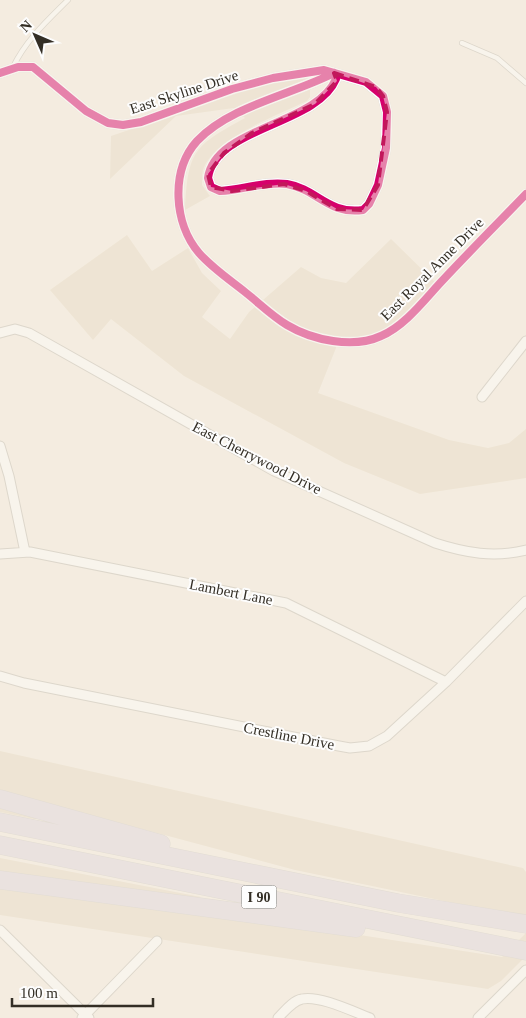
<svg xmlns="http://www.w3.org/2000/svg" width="526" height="1018" font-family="'Times New Roman',serif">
<rect width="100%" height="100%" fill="#f4ece0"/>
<path fill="#e7dac5" d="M 310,78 L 310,97 L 307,101 C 280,114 213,139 203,170 C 202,174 202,180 202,185 L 210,196 L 185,210 C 188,150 194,146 245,118 L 234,108 L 176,116 L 110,179 L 111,136 L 274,81 Z
M 127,235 L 152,271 L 188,248 L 202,273 L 221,291 L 202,317 L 230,339 L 249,312 L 301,267 L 321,278 L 346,283 L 391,239 L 436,283 C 407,313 386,344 340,338 L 318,393 L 449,440 L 488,448 L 509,443 L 526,429 L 526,478 L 420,494 L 344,463 L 184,376 L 111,319 L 93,340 L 50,290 Z
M 0,751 L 523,868 L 526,872 L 526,918 L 295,870 L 0,791 Z
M 0,805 L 44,819 L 34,819 L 0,812 Z
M 0,858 L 201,897 L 192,899 L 0,875 Z
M 0,885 L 263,920 L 502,957 L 526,933 L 526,956 L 501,981 L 488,989 L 0,915 Z"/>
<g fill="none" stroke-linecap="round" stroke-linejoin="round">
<defs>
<path id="lane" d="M 462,43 L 497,58 L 526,83
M 13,67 C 26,40 47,21 68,0"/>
<path id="street" d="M 0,73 L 18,67 L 33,67 L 86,111 L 108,123 L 123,125 L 141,122 L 232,89 L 273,78 L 324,70 L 366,82 L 383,96 L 387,112 L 386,148 L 378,185 L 369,204 L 363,210 C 328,215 317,189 287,184 C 265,181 242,190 220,191 L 211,187 L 208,178 C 215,127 317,125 336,79 L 334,73
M 334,73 C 291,95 230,106 197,141 C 170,171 174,224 199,253 C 212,268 230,280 245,292 C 259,303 272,316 287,325 C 312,340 353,349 381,336 C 405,326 425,299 442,281 C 470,251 498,223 526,194
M 0,333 L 15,329 L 29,333 L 274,471 L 435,543 C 466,553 494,558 526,550
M 482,397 L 526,341
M 0,446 L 9,476 L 25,552
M 0,554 L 30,552 L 286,603 L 446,682
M 0,676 L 24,683 L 339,746 L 350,748 L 369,746 L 387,736 L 446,682 L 526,601
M 0,930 L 89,1018
M 82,1018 L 157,941
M 278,1018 C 285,1011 292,1001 302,999 C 319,995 354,1012 370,1018
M 478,1018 L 526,970"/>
<path id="highway" d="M 0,799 L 161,844
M 0,822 L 398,903 L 526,924
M 0,845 L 526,951
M 0,880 L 356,928"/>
</defs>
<use href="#lane" stroke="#c1bcb2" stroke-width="6"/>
<use href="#street" stroke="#c1bcb2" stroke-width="11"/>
<use href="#highway" stroke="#cecac4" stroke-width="19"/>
<use href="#lane" stroke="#fdfcfa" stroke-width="4.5"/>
<use href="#street" stroke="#fdfcfa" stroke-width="9"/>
<use href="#highway" stroke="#ded4de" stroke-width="18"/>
<defs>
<path id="cycleway" d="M 0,73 L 18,67 L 33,67 L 86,111 L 108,123 L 123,125 L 141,122 L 232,89 L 273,78 L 324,70 L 366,82 L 383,96 L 387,112 L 386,148 L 378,185 L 369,204 L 363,210 C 328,215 317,189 287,184 C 265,181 242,190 220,191 L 211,187 L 208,178 C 215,127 317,125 336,79 L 334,73
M 334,73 C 291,95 230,106 197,141 C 170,171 174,224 199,253 C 212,268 230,280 245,292 C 259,303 272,316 287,325 C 312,340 353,349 381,336 C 405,326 425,299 442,281 C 470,251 498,223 526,194"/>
</defs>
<use href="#cycleway" stroke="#fdfdfd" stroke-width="11"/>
<use href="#cycleway" stroke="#d6006c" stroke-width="8"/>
</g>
<path d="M0 0H526V1018H0ZM 334,73 L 376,87 L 383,96 L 387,112 L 378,185 L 363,210 L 337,209 L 306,191 L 284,184 L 232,191 L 211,187 L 208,174 L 224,153 L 252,133 L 315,104 L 337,81 Z" fill="#f4ece0" fill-opacity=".55" fill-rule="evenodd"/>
<path fill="none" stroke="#c2185b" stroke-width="4" stroke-dasharray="10 6" stroke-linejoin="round" d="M 334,73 L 376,87 L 383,96 L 387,112 L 378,185 L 363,210 L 337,209 L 306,191 L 284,184 L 232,191 L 211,187 L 208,174 L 224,153 L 252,133 L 315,104 L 337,81 Z"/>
<g text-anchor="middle" stroke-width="4" stroke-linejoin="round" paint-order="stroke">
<rect fill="#fdfdfd" stroke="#706c66" stroke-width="1" x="241.5" y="885.5" width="35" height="23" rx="4"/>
<g font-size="14" font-weight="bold" fill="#332e25">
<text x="259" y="902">I 90</text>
</g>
<g font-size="15" fill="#332e25" stroke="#fdfdfd">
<text transform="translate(184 92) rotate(-18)" y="5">East Skyline Drive</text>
<text transform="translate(432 269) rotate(-45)" y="5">East Royal Anne Drive</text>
<text transform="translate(257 458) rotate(27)" y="5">East Cherrywood Drive</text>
<text transform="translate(231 592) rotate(11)" y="5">Lambert Lane</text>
<text transform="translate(289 736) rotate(11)" y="5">Crestline Drive</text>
</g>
</g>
<g transform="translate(35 35) rotate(315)" stroke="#fdfdfd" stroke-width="4" paint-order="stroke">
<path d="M0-4L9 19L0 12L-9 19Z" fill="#332e25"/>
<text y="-8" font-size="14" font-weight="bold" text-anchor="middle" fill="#332e25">N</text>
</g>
<path d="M12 998v8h141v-8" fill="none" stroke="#332e25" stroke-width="2.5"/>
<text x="20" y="998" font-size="15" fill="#332e25" stroke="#fdfdfd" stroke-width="4" paint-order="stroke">100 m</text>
</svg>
